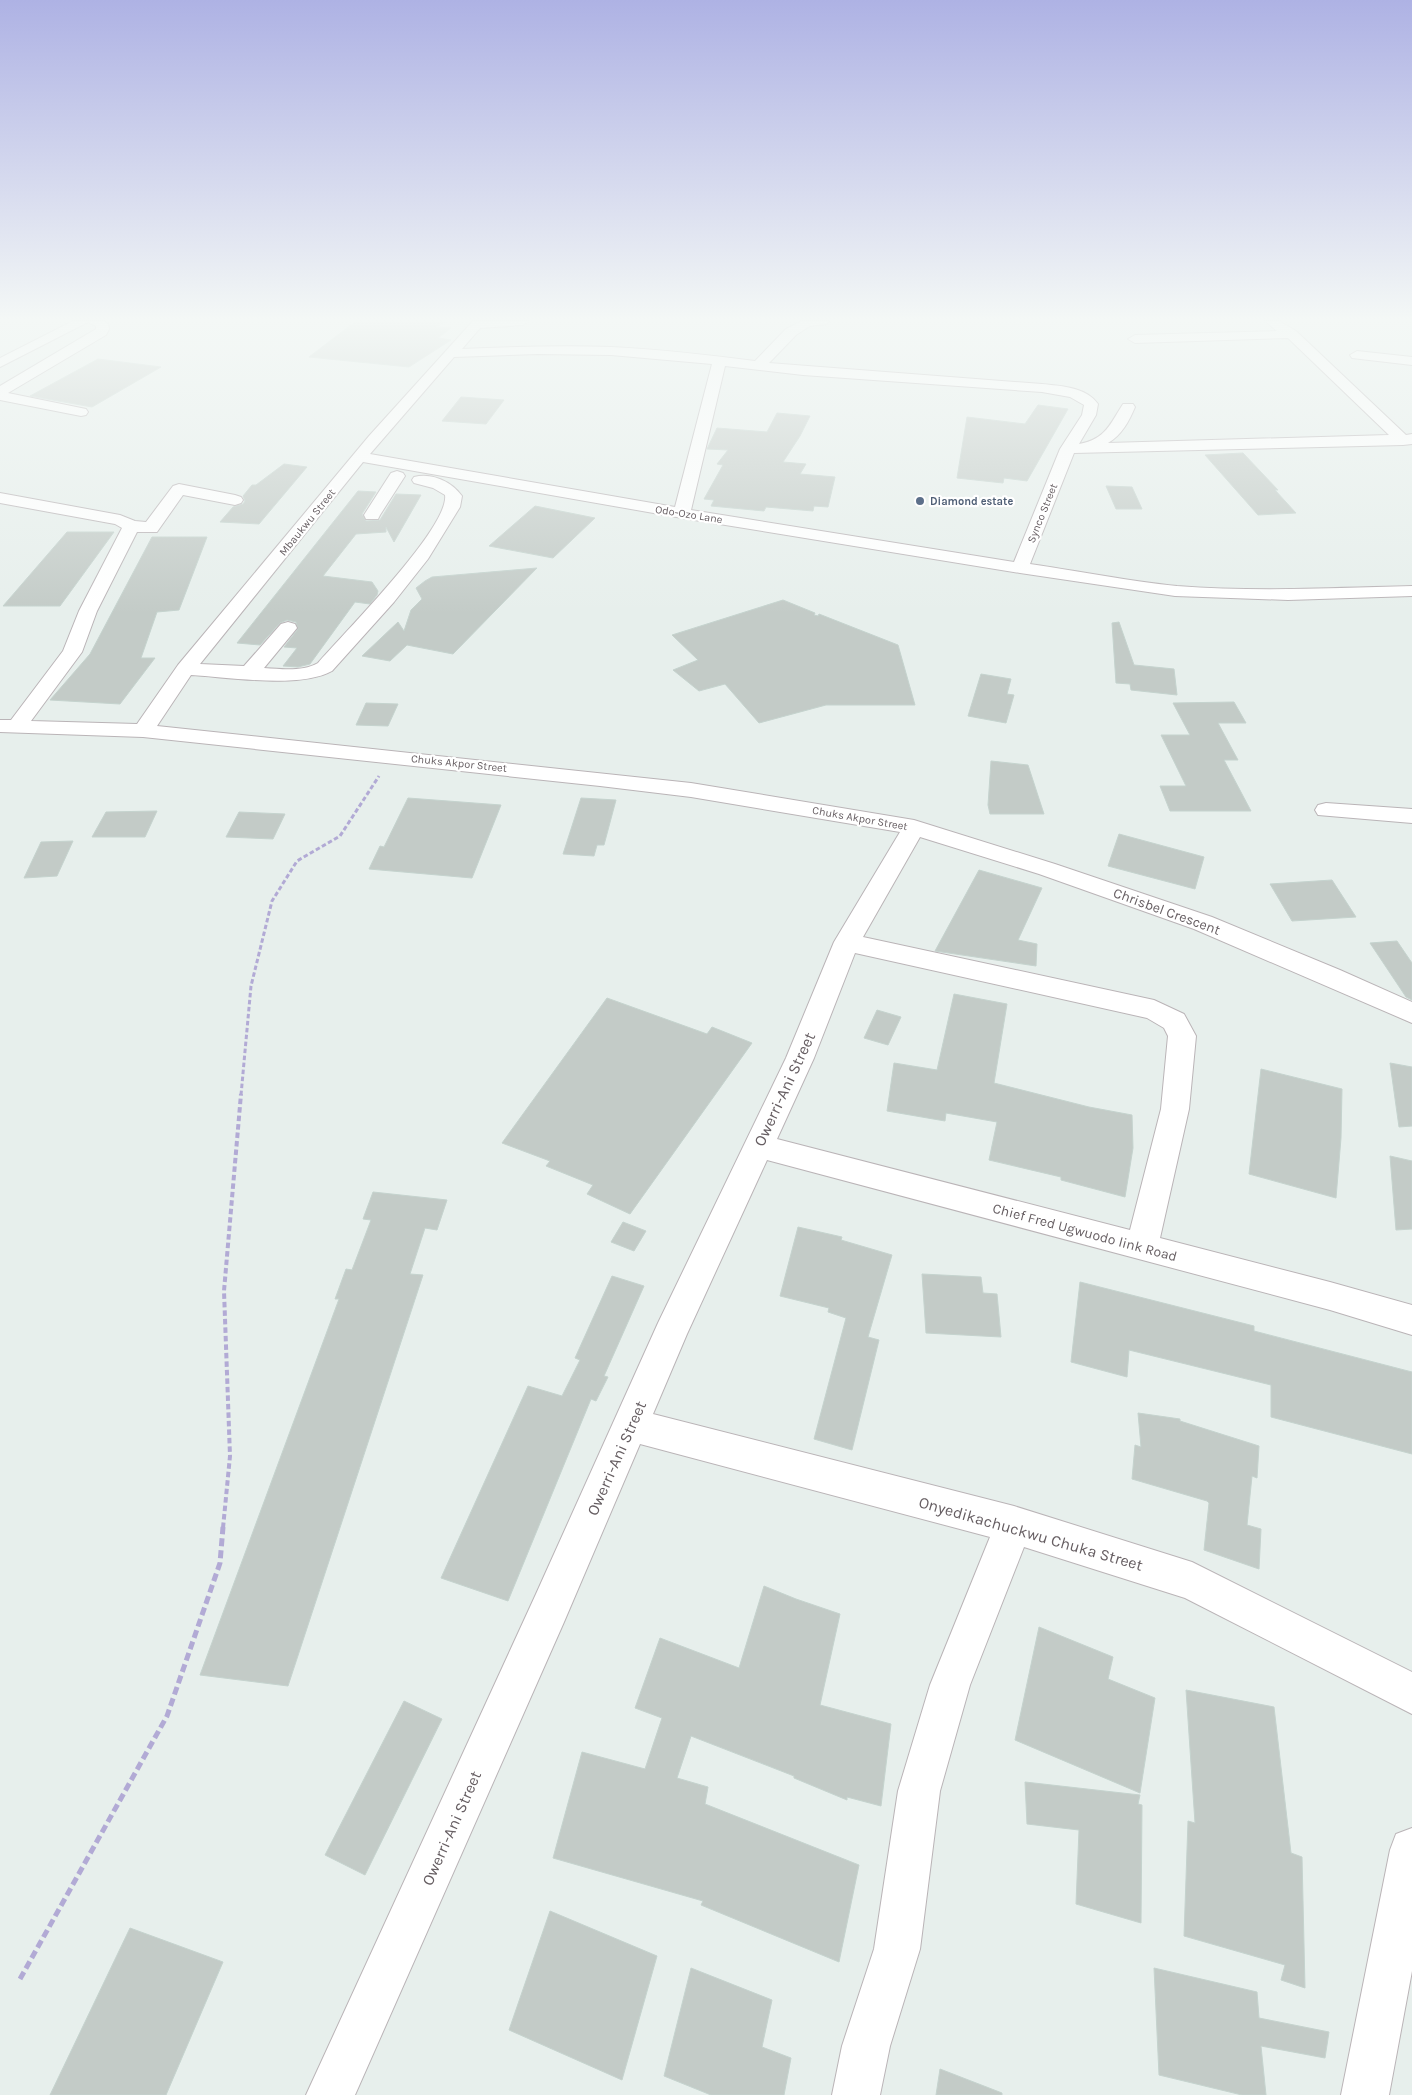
<svg xmlns="http://www.w3.org/2000/svg" width="1412" height="2095" font-family="Karla,sans-serif">
<rect width="100%" height="100%" fill="#e7efec"/>
<path fill="#c3cbc7" stroke="#c5d3ce" d="M 356,321 L 446,321 L 437,327 L 451,328 L 438,338 L 451,340 L 409,367 L 309,357 Z
M 98,359 L 161,367 L 92,407 L 30,396 Z
M 461,397 L 504,400 L 486,424 L 442,421 Z
M 1038,405 L 1068,409 L 1027,481 L 1004,478 L 1003,483 L 957,478 L 967,417 L 1025,424 Z
M 777,413 L 810,416 L 800,436 L 783,462 L 806,464 L 800,474 L 835,477 L 828,507 L 814,506 L 813,511 L 766,507 L 764,511 L 711,506 L 714,500 L 704,499 L 723,465 L 717,464 L 728,450 L 707,449 L 717,428 L 767,432 Z
M 1243,453 L 1278,490 L 1275,490 L 1296,513 L 1258,515 L 1205,455 Z
M 284,464 L 307,467 L 259,524 L 220,522 L 233,507 L 243,504 L 245,501 L 243,496 L 252,485 L 256,485 Z
M 1106,486 L 1132,487 L 1142,509 L 1116,509 Z
M 358,491 L 376,492 L 362,514 L 366,521 L 380,520 L 396,494 L 421,495 L 394,542 L 386,527 L 386,532 L 356,534 L 323,576 L 372,582 L 378,591 L 377,595 L 370,604 L 355,602 L 310,664 L 298,667 L 283,666 L 297,648 L 284,647 L 298,629 L 296,622 L 287,620 L 280,623 L 260,645 L 237,643 Z
M 535,506 L 595,518 L 553,558 L 489,546 Z
M 67,532 L 114,532 L 60,606 L 3,606 Z
M 152,537 L 207,537 L 179,610 L 157,612 L 141,658 L 155,658 L 120,704 L 50,700 L 90,654 Z
M 537,568 L 453,654 L 407,645 L 390,661 L 362,656 L 398,622 L 404,631 L 411,610 L 422,599 L 416,588 L 425,581 L 432,577 Z
M 783,600 L 815,613 L 814,615 L 818,616 L 819,614 L 898,645 L 915,705 L 826,705 L 759,723 L 725,684 L 699,691 L 673,670 L 698,660 L 672,635 Z
M 1119,622 L 1134,665 L 1174,669 L 1177,695 L 1131,690 L 1130,684 L 1116,683 L 1112,623 Z
M 981,674 L 1011,679 L 1007,694 L 1014,695 L 1006,723 L 968,716 Z
M 1234,702 L 1246,723 L 1218,723 L 1238,760 L 1224,760 L 1251,811 L 1170,811 L 1160,786 L 1186,786 L 1161,735 L 1190,735 L 1173,703 Z
M 366,703 L 398,704 L 388,726 L 356,725 Z
M 991,761 L 1028,765 L 1044,814 L 990,814 L 988,805 Z
M 408,798 L 501,805 L 472,878 L 369,869 L 380,846 L 384,847 Z
M 581,798 L 616,800 L 604,845 L 597,845 L 594,856 L 563,854 Z
M 157,811 L 145,837 L 92,837 L 106,812 Z
M 239,812 L 285,814 L 273,839 L 226,837 Z
M 1119,834 L 1204,857 L 1195,889 L 1108,866 Z
M 73,841 L 57,876 L 24,878 L 41,842 Z
M 979,870 L 1042,888 L 1018,940 L 1037,944 L 1036,966 L 935,951 Z
M 1332,880 L 1356,917 L 1292,921 L 1270,884 Z
M 1397,941 L 1412,963 L 1412,1000 L 1406,997 L 1370,943 Z
M 954,994 L 1007,1004 L 994,1083 L 1089,1107 L 1132,1115 L 1133,1148 L 1125,1197 L 1061,1180 L 1061,1177 L 989,1160 L 997,1122 L 946,1113 L 945,1121 L 887,1111 L 894,1063 L 937,1070 Z
M 607,998 L 707,1034 L 712,1027 L 752,1043 L 630,1214 L 587,1194 L 593,1185 L 546,1166 L 550,1161 L 502,1143 Z
M 877,1010 L 901,1017 L 888,1045 L 864,1038 Z
M 1390,1063 L 1412,1067 L 1412,1126 L 1399,1127 Z
M 1261,1069 L 1342,1089 L 1341,1138 L 1336,1198 L 1249,1174 Z
M 1390,1156 L 1412,1161 L 1412,1229 L 1396,1230 Z
M 373,1192 L 447,1200 L 437,1230 L 425,1228 L 410,1274 L 423,1275 L 288,1686 L 200,1675 L 339,1299 L 335,1299 L 346,1269 L 352,1270 L 371,1220 L 363,1219 Z
M 623,1222 L 646,1231 L 634,1251 L 611,1242 Z
M 798,1227 L 842,1237 L 841,1240 L 892,1255 L 868,1337 L 879,1340 L 852,1450 L 814,1439 L 846,1318 L 828,1312 L 829,1308 L 780,1296 Z
M 922,1274 L 981,1277 L 983,1293 L 997,1294 L 1001,1337 L 926,1333 Z
M 612,1276 L 644,1286 L 604,1376 L 608,1377 L 596,1401 L 591,1399 L 508,1601 L 441,1578 L 528,1386 L 562,1396 L 580,1360 L 575,1358 Z
M 1080,1282 L 1254,1326 L 1254,1331 L 1412,1372 L 1412,1454 L 1271,1417 L 1271,1385 L 1129,1350 L 1127,1377 L 1071,1362 Z
M 1138,1413 L 1180,1419 L 1180,1421 L 1259,1446 L 1257,1478 L 1252,1476 L 1247,1525 L 1261,1529 L 1259,1569 L 1204,1550 L 1209,1503 L 1207,1501 L 1132,1479 L 1135,1445 L 1141,1447 Z
M 764,1586 L 796,1599 L 840,1614 L 820,1705 L 891,1724 L 881,1806 L 847,1797 L 847,1800 L 794,1778 L 794,1776 L 691,1736 L 677,1778 L 708,1787 L 705,1804 L 859,1865 L 839,1962 L 701,1905 L 703,1901 L 553,1858 L 582,1752 L 645,1769 L 662,1718 L 635,1708 L 660,1638 L 739,1668 Z
M 1039,1627 L 1113,1657 L 1108,1679 L 1155,1698 L 1140,1793 L 1015,1740 Z
M 1186,1690 L 1274,1707 L 1291,1853 L 1302,1857 L 1305,1988 L 1281,1980 L 1285,1965 L 1184,1936 L 1188,1821 L 1195,1823 Z
M 404,1701 L 442,1719 L 365,1875 L 325,1855 Z
M 1025,1782 L 1140,1795 L 1138,1804 L 1142,1805 L 1141,1923 L 1076,1904 L 1079,1830 L 1027,1824 Z
M 550,1911 L 657,1956 L 622,2080 L 509,2030 Z
M 130,1928 L 223,1962 L 166,2095 L 50,2095 Z
M 691,1968 L 772,2000 L 762,2047 L 791,2058 L 784,2095 L 711,2095 L 664,2076 Z
M 1154,1968 L 1257,1992 L 1259,2018 L 1329,2032 L 1325,2058 L 1261,2046 L 1266,2095 L 1242,2095 L 1159,2075 Z
M 940,2069 L 1002,2093 L 1002,2095 L 936,2095 Z"/>
<g fill="none" stroke-linecap="round" stroke-linejoin="round">
<defs>
<path id="minor" d="M 73,321 L 104,321 L 108,324 L 109,329 L 106,335 L 8,393 L 86,409 L 88,412 L 86,415 L 81,416 L 0,400 L 0,386 L 96,329 L 96,326 L 88,322 L 0,367 L 0,358 Z
M 473,321 L 529,321 L 523,325 L 480,328 L 462,349 C 511,347 561,345 611,347 C 659,349 707,355 755,361 L 786,329 L 802,321 L 829,321 L 827,324 L 810,326 L 796,335 L 769,363 L 1042,384 C 1061,386 1086,387 1098,404 L 1096,415 L 1079,444 C 1106,439 1110,424 1123,404 L 1133,404 L 1135,407 C 1129,421 1122,435 1108,443 L 1389,435 L 1288,338 L 1135,343 L 1128,339 L 1135,335 L 1277,331 L 1265,321 L 1279,321 L 1296,331 L 1406,435 L 1412,434 L 1412,444 L 1403,445 L 1074,453 L 1030,564 C 1079,571 1128,581 1177,586 C 1255,592 1334,588 1412,586 L 1412,596 L 1288,600 L 1175,596 L 1020,573 L 682,518 L 363,462 L 200,664 L 244,666 L 281,624 L 288,622 L 295,624 L 297,628 L 264,668 C 282,669 302,672 318,663 C 342,635 450,527 445,495 L 433,488 L 414,483 L 412,480 L 414,477 C 432,472 452,482 462,496 L 460,507 L 428,559 L 394,602 L 332,671 C 300,689 228,677 191,675 L 157,726 L 691,783 L 914,820 L 1055,864 L 1212,917 L 1340,970 L 1412,1002 L 1412,1023 L 1194,929 L 1039,874 L 920,837 L 863,937 L 1154,1000 L 1184,1014 L 1196,1036 L 1189,1109 L 1160,1238 L 1330,1282 L 1412,1305 L 1412,1335 L 1330,1310 L 767,1160 L 687,1334 L 653,1414 L 1014,1506 L 1192,1562 L 1412,1672 L 1412,1714 L 1185,1598 L 1024,1547 L 970,1685 L 940,1791 L 920,1949 L 890,2046 L 880,2095 L 832,2095 L 842,2046 L 874,1949 L 898,1791 L 930,1685 L 990,1537 L 640,1444 L 564,1622 L 355,2095 L 306,2095 L 536,1594 L 658,1323 L 786,1058 L 834,942 L 900,832 L 691,797 L 600,786 L 143,737 L 0,732 L 0,720 L 11,720 L 63,651 L 79,611 L 122,528 L 115,524 L 0,503 L 0,493 L 120,515 L 135,521 L 146,522 L 173,486 L 179,484 L 235,495 L 241,497 L 243,500 L 241,503 L 235,505 L 183,495 L 157,532 L 137,532 L 97,611 L 82,652 L 31,721 L 137,724 L 178,665 L 369,436 ZM 538,354 L 611,355 L 712,364 L 675,507 L 370,454 L 454,357 ZM 725,366 L 803,375 L 1042,392 L 1070,397 L 1084,405 L 1082,415 L 1060,449 L 1014,562 L 691,510 ZM 855,953 L 1147,1018 L 1164,1028 L 1168,1036 L 1161,1109 L 1130,1230 L 777,1139 L 814,1058 Z
M 1357,351 L 1412,357 L 1412,365 L 1352,358 L 1350,355 Z
M 397,471 L 403,473 L 405,476 L 380,515 L 378,519 L 366,519 L 364,515 L 389,476 L 391,473 Z
M 1326,803 L 1412,809 L 1412,823 L 1318,815 L 1315,810 L 1318,805 Z
M 1412,1828 L 1412,1971 L 1389,2095 L 1341,2095 L 1390,1850 L 1396,1834 Z"/>
</defs>
<use href="#minor" stroke="#bab4b7" stroke-width="2"/>
<path stroke="#b2aad5" stroke-width="3" stroke-dasharray="4.5 2.5" stroke-linecap="butt" d="M 241,1095 L 251,986 L 272,901 L 297,861 L 340,836 L 379,776"/>
<path stroke="#b2aad5" stroke-width="4" stroke-dasharray="5.5 3" stroke-linecap="butt" d="M 223,1528 L 230,1456 L 224,1291 L 241,1094"/>
<path stroke="#b2aad5" stroke-width="5" stroke-dasharray="8 4" stroke-linecap="butt" d="M 20,1979 L 167,1716 L 220,1563 L 223,1527"/>
<use href="#minor" fill="#fff" fill-rule="evenodd"/>
</g>
<linearGradient id="sky" x2="0" y2="1"><stop stop-color="#aeb2e4"/><stop offset="0.52" stop-color="#f4f8f6"/><stop offset="1" stop-color="#f4f8f6" stop-opacity="0"/></linearGradient>
<rect width="1412" height="614" fill="url(#sky)"/>
<circle fill="#5c6f8a" stroke="#fff" stroke-width="2" cx="920" cy="501" r="5"/>
<g text-anchor="middle" stroke-width="4.5" stroke-linejoin="round" paint-order="stroke">
<g font-size="11" font-weight="bold" fill="#4e5e75" stroke="#fff" text-anchor="start">
<text x="930" y="505">Diamond estate</text>
</g>
<g font-size="11" fill="#665e62" stroke="#fff">
<text transform="translate(1042 513) rotate(-68)" y="4">Synco Street</text>
<text transform="translate(689 514) rotate(9)" y="4">Odo-Ozo Lane</text>
<text transform="translate(307 522) rotate(-51)" y="4">Mbaukwu Street</text>
<text transform="translate(459 763) rotate(6)" y="4">Chuks Akpor Street</text>
<text transform="translate(860 818) rotate(10)" y="4">Chuks Akpor Street</text>
</g>
<g font-size="14" fill="#665e62" stroke="#fff">
<text transform="translate(1167 911) rotate(20)" y="5">Chrisbel Crescent</text>
<text transform="translate(1085 1232) rotate(15)" y="5">Chief Fred Ugwuodo link Road</text>
</g>
<g font-size="16" fill="#665e62" stroke="#fff">
<text transform="translate(784 1089) rotate(-65)" y="6">Owerri-Ani Street</text>
<text transform="translate(616 1458) rotate(-66)" y="6">Owerri-Ani Street</text>
<text transform="translate(1031 1533) rotate(16)" y="6">Onyedikachuckwu Chuka Street</text>
<text transform="translate(451 1828) rotate(-66)" y="6">Owerri-Ani Street</text>
</g>
</g>
</svg>
